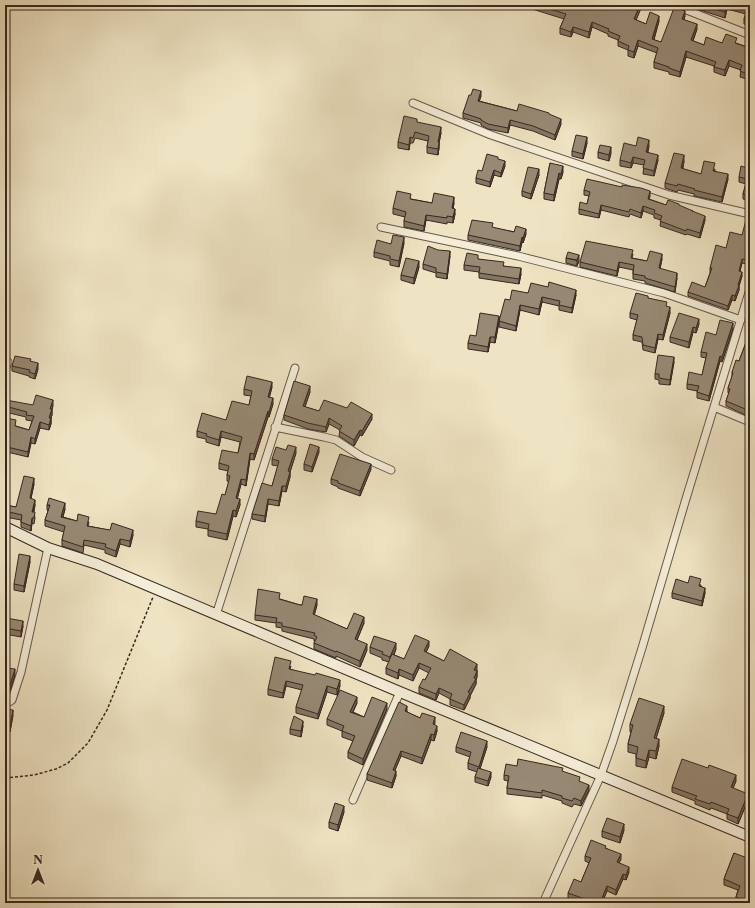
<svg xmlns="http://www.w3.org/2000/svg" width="755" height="908" font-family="'Libre Caslon Text',serif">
<rect width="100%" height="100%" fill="#eee3c2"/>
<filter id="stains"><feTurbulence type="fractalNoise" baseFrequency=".005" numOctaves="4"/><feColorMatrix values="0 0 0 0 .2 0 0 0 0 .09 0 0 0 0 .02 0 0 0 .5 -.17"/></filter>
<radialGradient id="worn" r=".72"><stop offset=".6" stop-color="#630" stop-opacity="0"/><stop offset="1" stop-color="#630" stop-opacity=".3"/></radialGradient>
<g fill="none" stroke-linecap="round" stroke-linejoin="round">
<defs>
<path id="street" d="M 674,5 L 750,35
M 413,103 L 491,135 L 669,195 L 750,214
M 381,227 L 518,256 L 664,293 L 741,320
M 5,370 L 8,362
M 714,407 L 750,422
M 275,427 L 324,437 L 336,440 L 362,457 L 391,470
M 216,615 L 295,368
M 5,702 L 9,702 L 12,700 L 21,672 L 48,548
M 353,800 L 400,692
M 543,903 L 601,775 L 613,741 L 642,648 L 685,502 L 750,289"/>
<path id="secondary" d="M 5,527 L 48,548 L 97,564 L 400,692 L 750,837"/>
</defs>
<use href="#street" stroke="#665648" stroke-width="9"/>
<use href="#secondary" stroke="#38271f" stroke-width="12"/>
<path stroke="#38271f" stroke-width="1.5" stroke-dasharray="3 2" stroke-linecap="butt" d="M 5,778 L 34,775 L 56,769 L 68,763 L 88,743 L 107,710 L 153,597"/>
<use href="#street" stroke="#f4edd7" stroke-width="7"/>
<use href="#secondary" stroke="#f4edd7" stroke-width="10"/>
</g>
<path fill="#827664" stroke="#38271f" d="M 529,5 L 623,5 L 630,8 L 642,5 L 636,20 L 646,24 L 659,21 L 654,40 L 661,42 L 685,16 L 684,20 L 697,29 L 693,41 L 704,45 L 722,43 L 736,43 L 750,48 L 750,80 L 740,77 L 741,70 L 729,66 L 725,76 L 714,72 L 714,66 L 686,57 L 680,77 L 669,74 L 669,72 L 654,68 L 654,62 L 657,53 L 638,46 L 634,58 L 628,56 L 628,50 L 618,46 L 618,40 L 608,36 L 608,34 L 592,27 L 589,38 L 573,32 L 571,37 L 560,34 L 560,28 L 564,19 L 529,8 Z
M 695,5 L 750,5 L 750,26 L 744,24 L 744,19 L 746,14 L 727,9 L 725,18 L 700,10 L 700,6 Z
M 471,95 L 481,96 L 479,101 L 517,111 L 549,115 L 561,124 L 555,140 L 533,131 L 510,125 L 508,133 L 488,129 L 481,125 L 481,123 L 463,118 L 463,113 Z
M 417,122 L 441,133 L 439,143 L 439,148 L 438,155 L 427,153 L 427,147 L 428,141 L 415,138 L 413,143 L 410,143 L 409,150 L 398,148 L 398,142 Z
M 587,143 L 583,159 L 572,156 L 572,151 Z
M 636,146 L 649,146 L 648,152 L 658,160 L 654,176 L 643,174 L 644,165 L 633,163 L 631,168 L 620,166 L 620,160 Z
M 598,152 L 611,153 L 609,161 L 598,158 Z
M 498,159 L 505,166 L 501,177 L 494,175 L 490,187 L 476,183 L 476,178 L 482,171 Z
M 684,161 L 683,169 L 701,174 L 715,169 L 715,171 L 728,179 L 722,202 L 694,196 L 694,194 L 678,190 L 677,192 L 665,188 L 665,183 Z
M 550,163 L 563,172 L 561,179 L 559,179 L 554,201 L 544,199 L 544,193 Z
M 750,169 L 750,201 L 743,199 L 743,194 L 746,184 L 739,182 L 739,177 Z
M 539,175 L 531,199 L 522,196 L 522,191 Z
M 584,190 L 650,196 L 649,199 L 666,205 L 679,206 L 693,212 L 705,220 L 700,238 L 687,234 L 686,235 L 660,226 L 661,220 L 654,218 L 654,215 L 643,211 L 641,218 L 630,214 L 629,217 L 601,210 L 599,218 L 579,214 L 579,209 L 587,204 L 589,196 L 584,195 Z
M 411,199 L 432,203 L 454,203 L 453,209 L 455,214 L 453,223 L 447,222 L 447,224 L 426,220 L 424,231 L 404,227 L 404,221 L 405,217 L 393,214 L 393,208 Z
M 750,221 L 750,255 L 749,254 L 747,264 L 742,263 L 740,271 L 742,276 L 739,286 L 739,290 L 735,301 L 732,300 L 728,310 L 688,296 L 688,292 L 705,287 L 710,273 L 710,268 L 726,248 L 742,235 Z
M 493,228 L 526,234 L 523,243 L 522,242 L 520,251 L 468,240 L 468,235 Z
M 404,243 L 399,267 L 390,265 L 390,261 L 374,257 L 374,252 L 391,244 Z
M 633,254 L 632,258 L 647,261 L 662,259 L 660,269 L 677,278 L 675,292 L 645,283 L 645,281 L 633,279 L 633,270 L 619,267 L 617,276 L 580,267 L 580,262 Z
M 450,256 L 447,279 L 436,277 L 436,273 L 423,269 L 423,264 Z
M 566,258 L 579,261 L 577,266 L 566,263 Z
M 478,259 L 504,266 L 521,274 L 519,284 L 479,278 L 479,272 L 464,270 L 464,265 Z
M 419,267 L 414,284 L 401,280 L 401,275 Z
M 528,293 L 576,295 L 572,313 L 559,310 L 559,306 L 542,302 L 539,315 L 520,310 L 516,331 L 499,327 L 499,321 L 510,300 Z
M 648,298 L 667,307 L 670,313 L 663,340 L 658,339 L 655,353 L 643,350 L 642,342 L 633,340 L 633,335 L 637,320 L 630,318 L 630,313 Z
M 499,322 L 495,343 L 490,342 L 488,352 L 468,349 L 468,343 L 476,336 Z
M 699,324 L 696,333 L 693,332 L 689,348 L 670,342 L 670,337 Z
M 750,325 L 750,417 L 726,406 L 726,401 L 729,393 L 728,393 L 728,388 L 732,377 L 732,372 L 739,361 L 748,337 L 748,331 Z
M 733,329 L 722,362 L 720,361 L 709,401 L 697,398 L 697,391 L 687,389 L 687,384 L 702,375 L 706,358 L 701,357 L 701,352 L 716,335 Z
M 31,361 L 38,369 L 35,379 L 29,377 L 29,376 L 12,371 L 12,366 Z
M 674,362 L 670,385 L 659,384 L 659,380 L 655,379 L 655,374 Z
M 272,387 L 269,398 L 273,404 L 269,417 L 268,417 L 254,460 L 250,459 L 246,486 L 241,484 L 237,499 L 240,505 L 236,517 L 233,516 L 227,540 L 208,536 L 208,529 L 196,527 L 196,521 L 216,514 L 225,495 L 229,482 L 227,481 L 227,475 L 228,471 L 219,469 L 219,463 L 238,453 L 240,442 L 221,437 L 219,446 L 206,442 L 206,439 L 197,437 L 197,431 L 226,420 L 249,405 L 251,396 L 244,395 L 244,389 Z
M 310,392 L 305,407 L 319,411 L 372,419 L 362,436 L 360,435 L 354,446 L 339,436 L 340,430 L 329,424 L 326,432 L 308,429 L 284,420 L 284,415 Z
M 5,405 L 53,406 L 52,409 L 52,415 L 51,418 L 51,424 L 49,430 L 40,428 L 35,444 L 31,443 L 28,457 L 7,452 L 7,447 L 9,438 L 5,437 L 5,426 L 16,426 L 29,430 L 32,421 L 26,420 L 26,417 L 5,412 Z
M 319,452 L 312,472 L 304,470 L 304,464 Z
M 296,453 L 290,472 L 290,477 L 286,492 L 282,491 L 279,506 L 268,504 L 265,522 L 252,519 L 252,514 L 272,486 L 278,466 L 272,465 L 272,459 Z
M 371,469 L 360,496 L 338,488 L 338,487 L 331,484 L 331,479 Z
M 34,484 L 31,498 L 35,505 L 34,512 L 35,518 L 34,524 L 32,523 L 31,531 L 21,527 L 21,520 L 5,517 L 5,505 L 16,507 Z
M 47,505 L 65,509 L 63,517 L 77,521 L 89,522 L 88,526 L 133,535 L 130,547 L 120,544 L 116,557 L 105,553 L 105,550 L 84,545 L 83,553 L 62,546 L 62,540 L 64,532 L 45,526 L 45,520 L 48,511 L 47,510 Z
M 30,562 L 24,592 L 14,590 L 14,584 Z
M 688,583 L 701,585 L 701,586 L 705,593 L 702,606 L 672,598 L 672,593 Z
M 280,599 L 300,605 L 317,605 L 314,615 L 347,629 L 364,623 L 357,640 L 367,650 L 360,667 L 336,656 L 336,658 L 314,649 L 314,643 L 315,641 L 314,641 L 314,639 L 282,631 L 282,628 L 276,627 L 276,623 L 255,620 L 255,615 Z
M 5,623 L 23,626 L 21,637 L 5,634 Z
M 429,646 L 426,652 L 444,661 L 477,670 L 477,677 L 476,680 L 476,684 L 470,696 L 470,698 L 464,710 L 450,705 L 450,699 L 439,693 L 436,700 L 419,693 L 419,687 L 425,680 L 429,673 L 419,668 L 413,681 L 399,675 L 398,679 L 386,674 L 386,668 L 389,662 L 382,660 L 382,658 L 370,653 L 370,647 L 396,649 L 394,655 L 404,659 Z
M 291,666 L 290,669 L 340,686 L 337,695 L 327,692 L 318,719 L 296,713 L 296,707 L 302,690 L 286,686 L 283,698 L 268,695 L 268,689 Z
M 5,673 L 15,675 L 8,697 L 5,696 Z
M 357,703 L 353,712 L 364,717 L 387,709 L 363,765 L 348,758 L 348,752 L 353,741 L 342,737 L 342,731 L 327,725 L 327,719 Z
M 5,709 L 13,715 L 10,732 L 5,731 Z
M 407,711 L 407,712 L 420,718 L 435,723 L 434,725 L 437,731 L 434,741 L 431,740 L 422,764 L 401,756 L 395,770 L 396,776 L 392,788 L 367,780 L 367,774 Z
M 664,713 L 656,738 L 659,746 L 656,759 L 649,757 L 646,768 L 636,766 L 636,754 L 628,752 L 628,744 L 631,732 L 630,732 L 630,724 Z
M 303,726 L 301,737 L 290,734 L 290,729 Z
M 456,747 L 487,747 L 480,768 L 491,777 L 488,786 L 475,782 L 475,777 L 477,772 L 468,769 L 468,763 L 470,757 L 456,752 Z
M 517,766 L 563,772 L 580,782 L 589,790 L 581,806 L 574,804 L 572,807 L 562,803 L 562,801 L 542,795 L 542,798 L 507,794 L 507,788 L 508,781 L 504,780 L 504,775 Z
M 736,781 L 733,788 L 748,800 L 738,824 L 727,819 L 727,814 L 711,808 L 710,810 L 695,804 L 695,801 L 672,792 L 672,787 Z
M 344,812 L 338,831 L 329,828 L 329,822 Z
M 624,830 L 620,843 L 602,837 L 602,831 Z
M 606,848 L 621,859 L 619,863 L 629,872 L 626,880 L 623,879 L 616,895 L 607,891 L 602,903 L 581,903 L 568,898 L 568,893 L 581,882 L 589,863 L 585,861 L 585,856 Z
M 734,853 L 750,903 L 737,903 L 736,902 L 736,897 L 738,890 L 724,885 L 724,879 Z"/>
<path fill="#6a6051" stroke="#38271f" d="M 640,5 L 642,5 L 642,6 L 634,25 L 634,19 Z
M 727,5 L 727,9 L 725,18 L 725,12 Z
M 685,11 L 685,16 L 682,24 L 682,19 Z
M 659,16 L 659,21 L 652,45 L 652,39 Z
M 592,22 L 592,27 L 589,38 L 589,32 Z
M 697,24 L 697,29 L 691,46 L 691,40 Z
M 573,27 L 573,32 L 571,37 L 571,32 Z
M 638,40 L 638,46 L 634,58 L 634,52 Z
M 686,51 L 686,57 L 680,77 L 680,72 Z
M 729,60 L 729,66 L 725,76 L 725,70 Z
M 481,91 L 481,96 L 478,106 L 478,101 Z
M 561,119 L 561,124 L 555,140 L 555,135 Z
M 510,120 L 510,125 L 508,133 L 508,128 Z
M 441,127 L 441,133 L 438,148 L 438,142 Z
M 410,137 L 410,143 L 409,150 L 409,145 Z
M 587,137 L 587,143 L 583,159 L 583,154 Z
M 649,140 L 649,146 L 646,157 L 646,152 Z
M 439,143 L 439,148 L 438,155 L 438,149 Z
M 611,147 L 611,153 L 609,161 L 609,155 Z
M 658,155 L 658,160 L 654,176 L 654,171 Z
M 684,155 L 684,161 L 681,174 L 681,168 Z
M 633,157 L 633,163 L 631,168 L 631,163 Z
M 505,161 L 505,166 L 501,177 L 501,173 Z
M 563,166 L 563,172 L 561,179 L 561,174 Z
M 539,169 L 539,175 L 531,199 L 531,194 Z
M 494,170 L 494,175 L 490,187 L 490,182 Z
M 559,173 L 559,179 L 554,201 L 554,195 Z
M 728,174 L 728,179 L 722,202 L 722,197 Z
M 650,191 L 650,196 L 648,204 L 648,199 Z
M 454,197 L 454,203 L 452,214 L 452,208 Z
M 601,205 L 601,210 L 599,218 L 599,214 Z
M 643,206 L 643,211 L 641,218 L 641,213 Z
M 455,209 L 455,214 L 453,223 L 453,217 Z
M 426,215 L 426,220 L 424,231 L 424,226 Z
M 705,216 L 705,220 L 700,238 L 700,233 Z
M 526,229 L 526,234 L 523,243 L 523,238 Z
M 404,237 L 404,243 L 399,267 L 399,261 Z
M 522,237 L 522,242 L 520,251 L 520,246 Z
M 749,250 L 749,254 L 747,264 L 747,260 Z
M 450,251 L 450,256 L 447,279 L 447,274 Z
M 662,254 L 662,259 L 659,273 L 659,268 Z
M 579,255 L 579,261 L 577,266 L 577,260 Z
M 742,259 L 742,263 L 739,275 L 739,271 Z
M 419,261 L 419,267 L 414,284 L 414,278 Z
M 619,262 L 619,267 L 617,276 L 617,271 Z
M 521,268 L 521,274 L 519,284 L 519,279 Z
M 742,272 L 742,276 L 739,286 L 739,290 L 735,301 L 735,296 Z
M 677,273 L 677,278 L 675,292 L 675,287 Z
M 576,290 L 576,295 L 572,313 L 572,308 Z
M 732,295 L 732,300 L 728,310 L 728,306 Z
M 542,297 L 542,302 L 539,315 L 539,309 Z
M 520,305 L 520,310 L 516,331 L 516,326 Z
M 670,307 L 670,313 L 663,340 L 663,335 Z
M 499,316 L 499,322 L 495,343 L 495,337 Z
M 699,319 L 699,324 L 696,333 L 696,328 Z
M 733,323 L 733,329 L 722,362 L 722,357 Z
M 693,327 L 693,332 L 689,348 L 689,342 Z
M 658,334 L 658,339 L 655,353 L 655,348 Z
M 490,337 L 490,342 L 488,352 L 488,347 Z
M 720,356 L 720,361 L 709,401 L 709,396 Z
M 674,357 L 674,362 L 670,385 L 670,380 Z
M 38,363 L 38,369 L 35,379 L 35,374 Z
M 272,382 L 272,387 L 268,403 L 268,397 Z
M 310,386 L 310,392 L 303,412 L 303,406 Z
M 273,398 L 273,404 L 269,417 L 269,412 Z
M 53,400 L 53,406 L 50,414 L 50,409 Z
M 52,409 L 52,415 L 49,423 L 49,418 Z
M 268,411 L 268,417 L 254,460 L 254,454 Z
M 372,414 L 372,419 L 362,436 L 362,431 Z
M 51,418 L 51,424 L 49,430 L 49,425 Z
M 329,418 L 329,424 L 326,432 L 326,427 Z
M 40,422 L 40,428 L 35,444 L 35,439 Z
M 360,430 L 360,435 L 354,446 L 354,440 Z
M 221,431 L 221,437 L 219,446 L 219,440 Z
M 31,437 L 31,443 L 28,457 L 28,452 Z
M 296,447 L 296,453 L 290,472 L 290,477 L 286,492 L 286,486 L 288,471 Z
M 319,447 L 319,452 L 312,472 L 312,467 Z
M 250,453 L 250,459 L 246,486 L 246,480 Z
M 371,464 L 371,469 L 360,496 L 360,491 Z
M 7,472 L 7,478 L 5,488 L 5,483 Z
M 34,478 L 34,484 L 30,503 L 30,498 Z
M 241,479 L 241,484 L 236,504 L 236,498 Z
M 282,486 L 282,491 L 279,506 L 279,501 Z
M 240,499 L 240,505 L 236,517 L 236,511 Z
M 268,499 L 268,504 L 265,522 L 265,516 Z
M 35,500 L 35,505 L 32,517 L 32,512 Z
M 65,503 L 65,509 L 61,523 L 61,517 Z
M 233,510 L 233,516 L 227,540 L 227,534 Z
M 32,518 L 32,523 L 31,531 L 31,526 Z
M 133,530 L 133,535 L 130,547 L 130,541 Z
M 120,539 L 120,544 L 116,557 L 116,551 Z
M 30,556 L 30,562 L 24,592 L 24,586 Z
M 705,588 L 705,593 L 702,606 L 702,601 Z
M 317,599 L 317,605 L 313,620 L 313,614 Z
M 364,617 L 364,623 L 355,645 L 355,639 Z
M 23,621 L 23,626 L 21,637 L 21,631 Z
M 429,641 L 429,646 L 424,657 L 424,651 Z
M 396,643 L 396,649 L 390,663 L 390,657 Z
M 367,644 L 367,650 L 360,667 L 360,661 Z
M 419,663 L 419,668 L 413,681 L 413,675 Z
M 477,664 L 477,670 L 474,675 L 474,670 Z
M 15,669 L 15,675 L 8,697 L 8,691 Z
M 399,669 L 399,675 L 398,679 L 398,673 Z
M 477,671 L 477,677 L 476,680 L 476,684 L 470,696 L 470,698 L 464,710 L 464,705 L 468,692 Z
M 340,680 L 340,686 L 337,695 L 337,689 Z
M 286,681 L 286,686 L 283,698 L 283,693 Z
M 327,686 L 327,692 L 318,719 L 318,714 Z
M 439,688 L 439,693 L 436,700 L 436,694 Z
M 357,697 L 357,703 L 350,718 L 350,712 Z
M 387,703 L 387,709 L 363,765 L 363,759 Z
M 407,706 L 407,711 L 405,717 L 405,711 Z
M 664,706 L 664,713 L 654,745 L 654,738 Z
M 13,710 L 13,715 L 10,732 L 10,727 Z
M 435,717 L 435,723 L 433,730 L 433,724 Z
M 303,721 L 303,726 L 301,737 L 301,731 Z
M 437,726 L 437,731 L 434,741 L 434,735 Z
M 431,734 L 431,740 L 422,764 L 422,758 Z
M 659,739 L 659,746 L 656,759 L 656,751 Z
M 487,741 L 487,747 L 479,772 L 479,767 Z
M 649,750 L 649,757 L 646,768 L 646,761 Z
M 401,751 L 401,756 L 393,775 L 393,770 Z
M 396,771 L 396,776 L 392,788 L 392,783 Z
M 491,772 L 491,777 L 488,786 L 488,781 Z
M 736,775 L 736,781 L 731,793 L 731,787 Z
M 589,785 L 589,790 L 581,806 L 581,801 Z
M 748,794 L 748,800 L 738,824 L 738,818 Z
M 344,806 L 344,812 L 338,831 L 338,825 Z
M 624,824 L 624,830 L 620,843 L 620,837 Z
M 621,854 L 621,859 L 617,867 L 617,862 Z
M 629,867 L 629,872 L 626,880 L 626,875 Z
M 623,874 L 623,879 L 616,895 L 616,890 Z
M 607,886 L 607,891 L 602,903 L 600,903 Z"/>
<path fill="#978974" stroke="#38271f" d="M 537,5 L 623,5 L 630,8 L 631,5 L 640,5 L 634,19 L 646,24 L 650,12 L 659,16 L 652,39 L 661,42 L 674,8 L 677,8 L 685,11 L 682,19 L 697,24 L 691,40 L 704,45 L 706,37 L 722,43 L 726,34 L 737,38 L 735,43 L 750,48 L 750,75 L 740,71 L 742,65 L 729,60 L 725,70 L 714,67 L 716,62 L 686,51 L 680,72 L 669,68 L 669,67 L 654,62 L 658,48 L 638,40 L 634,52 L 628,50 L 629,46 L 618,41 L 620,36 L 608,31 L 609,29 L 592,22 L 589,32 L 573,27 L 571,32 L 560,28 L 566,14 Z
M 702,5 L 727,5 L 725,12 Z
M 731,5 L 750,5 L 750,21 L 744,19 L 747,9 Z
M 473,89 L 481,91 L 478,101 L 517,111 L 519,104 L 549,113 L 549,114 L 561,119 L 555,135 L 533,126 L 510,120 L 508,128 L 488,124 L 481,120 L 481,119 L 463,113 L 469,95 L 471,95 Z
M 404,116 L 417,119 L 417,122 L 441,127 L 438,142 L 439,143 L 438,149 L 427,147 L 429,136 L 415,132 L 413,138 L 410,137 L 409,145 L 398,142 Z
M 576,135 L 587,137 L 583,154 L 572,151 Z
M 638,137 L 649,140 L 646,152 L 658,155 L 654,171 L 643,168 L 645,160 L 633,157 L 631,163 L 620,160 L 624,143 L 636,146 Z
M 600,145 L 611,147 L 609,155 L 598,152 Z
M 674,153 L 684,155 L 681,168 L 701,174 L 704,161 L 715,163 L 713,171 L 728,174 L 722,197 L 694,190 L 695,189 L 678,184 L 677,186 L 665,183 Z
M 487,154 L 498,157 L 498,159 L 505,161 L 501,173 L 494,170 L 490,182 L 476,178 L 478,170 L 482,171 Z
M 550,163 L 563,166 L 561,174 L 559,173 L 554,195 L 544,193 Z
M 741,166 L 750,169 L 750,196 L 743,194 L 747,179 L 739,177 Z
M 528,167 L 539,169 L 531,194 L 522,191 Z
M 587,179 L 622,187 L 622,185 L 641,188 L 650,191 L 648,199 L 666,205 L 668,200 L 679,204 L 679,205 L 693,211 L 692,211 L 705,216 L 700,233 L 687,229 L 686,231 L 660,221 L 662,216 L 654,213 L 655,210 L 643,206 L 641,213 L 630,209 L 629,212 L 601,205 L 599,214 L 579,209 L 580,202 L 587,204 L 590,192 L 584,190 Z
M 397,191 L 411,194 L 410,199 L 432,203 L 434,193 L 454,197 L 452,208 L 455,209 L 453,217 L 447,216 L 447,218 L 426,215 L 424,226 L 404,221 L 406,212 L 393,208 Z
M 472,220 L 493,223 L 492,227 L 514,232 L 516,226 L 526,229 L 523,238 L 522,237 L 520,246 L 468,235 Z
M 746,220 L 750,221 L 750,250 L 749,250 L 747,260 L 742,259 L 739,271 L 742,272 L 738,285 L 739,285 L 735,296 L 732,295 L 728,306 L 688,292 L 692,282 L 705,287 L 712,268 L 710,268 L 716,245 L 726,248 L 730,232 L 742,235 Z
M 393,235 L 404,237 L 399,261 L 390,259 L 390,256 L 374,252 L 377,240 L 391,244 Z
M 586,241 L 633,250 L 631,258 L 647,261 L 650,251 L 662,254 L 659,268 L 677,273 L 675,287 L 645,278 L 645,276 L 633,274 L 634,265 L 619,262 L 617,271 L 580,262 Z
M 428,246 L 438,250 L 450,251 L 447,274 L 436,272 L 436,268 L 423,264 Z
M 568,252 L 579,255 L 577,260 L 566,258 Z
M 467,253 L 478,255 L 478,259 L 504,262 L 503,266 L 521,268 L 519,279 L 479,273 L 480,267 L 464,265 Z
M 406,258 L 419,261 L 414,278 L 401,275 Z
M 549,282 L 576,290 L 572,308 L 559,305 L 560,301 L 542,297 L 539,309 L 520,305 L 516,326 L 499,321 L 505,299 L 510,300 L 512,290 L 528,293 L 531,283 L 548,287 Z
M 636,293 L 648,296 L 648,298 L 667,302 L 666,306 L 670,307 L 663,335 L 658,334 L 655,348 L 643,345 L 642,337 L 633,335 L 638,315 L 630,313 Z
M 480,313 L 499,316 L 495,337 L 490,337 L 488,347 L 468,343 L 470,335 L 476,336 Z
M 679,313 L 699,319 L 696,328 L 693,327 L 689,342 L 670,337 Z
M 720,320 L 733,323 L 722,357 L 720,356 L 709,396 L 697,392 L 699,386 L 687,384 L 689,372 L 702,375 L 707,353 L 701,352 L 706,332 L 716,335 Z
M 750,325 L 750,332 L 748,331 Z
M 750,332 L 750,385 L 748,389 L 750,390 L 750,411 L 726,401 L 730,389 L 728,388 L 733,373 L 732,372 L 736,360 L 739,361 Z
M 658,355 L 674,357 L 670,380 L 659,378 L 659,374 L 655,374 Z
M 15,356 L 31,359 L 30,361 L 38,363 L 35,374 L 29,372 L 30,370 L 12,366 Z
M 247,376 L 272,382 L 268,397 L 273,398 L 269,412 L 268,411 L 254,454 L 250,453 L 246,480 L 241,479 L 236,498 L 240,499 L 236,511 L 233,510 L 227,534 L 208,530 L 209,524 L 196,521 L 198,511 L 216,514 L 222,494 L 225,495 L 230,476 L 227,475 L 229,466 L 219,463 L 222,450 L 238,453 L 242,437 L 221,431 L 219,440 L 206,436 L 207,434 L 197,431 L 202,413 L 226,420 L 232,401 L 249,405 L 252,391 L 244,389 Z
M 294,381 L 310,386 L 303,406 L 319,411 L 324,400 L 347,408 L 351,402 L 372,414 L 362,431 L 360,430 L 354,440 L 339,431 L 342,426 L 329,418 L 326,427 L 308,423 L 284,415 Z
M 36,395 L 53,400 L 50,409 L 52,409 L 49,418 L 51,418 L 49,425 L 40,422 L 35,439 L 31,437 L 28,452 L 7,447 L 10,432 L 5,432 L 5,426 L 6,418 L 16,420 L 15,426 L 29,430 L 34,416 L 26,415 L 27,412 L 5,406 L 6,400 L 33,405 Z
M 310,444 L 319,447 L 312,467 L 304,464 Z
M 288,445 L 296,447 L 288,471 L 290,472 L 286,486 L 282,486 L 279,501 L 268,499 L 265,516 L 252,514 L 262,483 L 272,486 L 279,461 L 272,459 L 276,447 L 286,450 Z
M 340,454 L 371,464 L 360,491 L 338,483 L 338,481 L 331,479 Z
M 5,472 L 7,472 L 5,483 Z
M 24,476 L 34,478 L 30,498 L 35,500 L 32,512 L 35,512 L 34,518 L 32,518 L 31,526 L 21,522 L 22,515 L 5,511 L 5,505 L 16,507 Z
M 49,498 L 65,503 L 61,517 L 77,521 L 78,514 L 89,517 L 87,526 L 110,530 L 112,523 L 133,530 L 130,541 L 120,539 L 116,551 L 105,547 L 106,544 L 84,540 L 83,547 L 62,540 L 65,526 L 45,520 L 50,505 L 47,505 Z
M 19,554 L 30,556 L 24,586 L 14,584 Z
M 690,576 L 701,579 L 699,586 L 705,588 L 702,601 L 672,593 L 676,579 L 688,583 Z
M 258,589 L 280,593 L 279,599 L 300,605 L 302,605 L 304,596 L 317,599 L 313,614 L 347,629 L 354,613 L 364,617 L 355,639 L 367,644 L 360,661 L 336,651 L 336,652 L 314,643 L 317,637 L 314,635 L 315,633 L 282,626 L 282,623 L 276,622 L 277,618 L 255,615 Z
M 6,618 L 23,621 L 21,631 L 5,628 L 5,623 Z
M 415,635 L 429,641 L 424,651 L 444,661 L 450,649 L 477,664 L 474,670 L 477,671 L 474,678 L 476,679 L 468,692 L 470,693 L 464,705 L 450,699 L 452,694 L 439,688 L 436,694 L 419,687 L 423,679 L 425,680 L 431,668 L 419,663 L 413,675 L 399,669 L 398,673 L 386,668 L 392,654 L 404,659 Z
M 374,636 L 396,643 L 390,657 L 382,654 L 383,652 L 370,647 Z
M 275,657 L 291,661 L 289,669 L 315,675 L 316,673 L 340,680 L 337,689 L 327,686 L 318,714 L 296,707 L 303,685 L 286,681 L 283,693 L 268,689 Z
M 6,668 L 15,669 L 8,691 L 5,691 L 5,673 Z
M 340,690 L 357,697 L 350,712 L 364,717 L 372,697 L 387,703 L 363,759 L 348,752 L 355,736 L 342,731 L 344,726 L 327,719 Z
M 639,698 L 664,706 L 654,738 L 659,739 L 656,751 L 649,750 L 646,761 L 636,758 L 638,747 L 628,744 L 633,725 L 630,724 Z
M 399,702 L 407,706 L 405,711 L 420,718 L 422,713 L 435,717 L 433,724 L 437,726 L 434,735 L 431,734 L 422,758 L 401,751 L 393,770 L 396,771 L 392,783 L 367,774 Z
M 5,709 L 13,710 L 10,727 L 5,726 Z
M 294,716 L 303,721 L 301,731 L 290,729 Z
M 461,732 L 487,741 L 479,767 L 468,763 L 471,752 L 456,747 Z
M 518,759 L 563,768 L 562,771 L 580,777 L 579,781 L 589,785 L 581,801 L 574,798 L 572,801 L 562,798 L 562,796 L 542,790 L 542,793 L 507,788 L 509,776 L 504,775 L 506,764 L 517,766 Z
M 682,759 L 708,768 L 709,765 L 736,775 L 731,787 L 748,794 L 738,818 L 727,814 L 729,809 L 711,802 L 710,804 L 695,799 L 697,796 L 672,787 Z
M 478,768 L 491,772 L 488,781 L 475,777 Z
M 335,803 L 344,806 L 338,825 L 329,822 Z
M 607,818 L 624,824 L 620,837 L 602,831 Z
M 591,840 L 606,846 L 605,848 L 621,854 L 617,862 L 629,867 L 626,875 L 623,874 L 616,890 L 607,886 L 600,903 L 584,903 L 585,899 L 568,893 L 574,879 L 581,882 L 591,858 L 585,856 Z
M 734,853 L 750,859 L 750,903 L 736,897 L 740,886 L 724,879 Z"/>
<rect width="755" height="908" fill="none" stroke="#eee3c2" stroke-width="20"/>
<rect x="6" y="6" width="743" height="896" fill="none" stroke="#38271f" stroke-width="2"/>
<rect x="10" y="10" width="735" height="888" fill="none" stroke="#38271f"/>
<g transform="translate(38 870)" stroke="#f4edd7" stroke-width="3" paint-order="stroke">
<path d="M0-3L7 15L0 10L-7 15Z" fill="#38271f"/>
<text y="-6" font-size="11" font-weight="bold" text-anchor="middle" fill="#38271f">N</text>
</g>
<rect width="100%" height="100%" filter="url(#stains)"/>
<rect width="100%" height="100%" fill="url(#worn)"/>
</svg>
